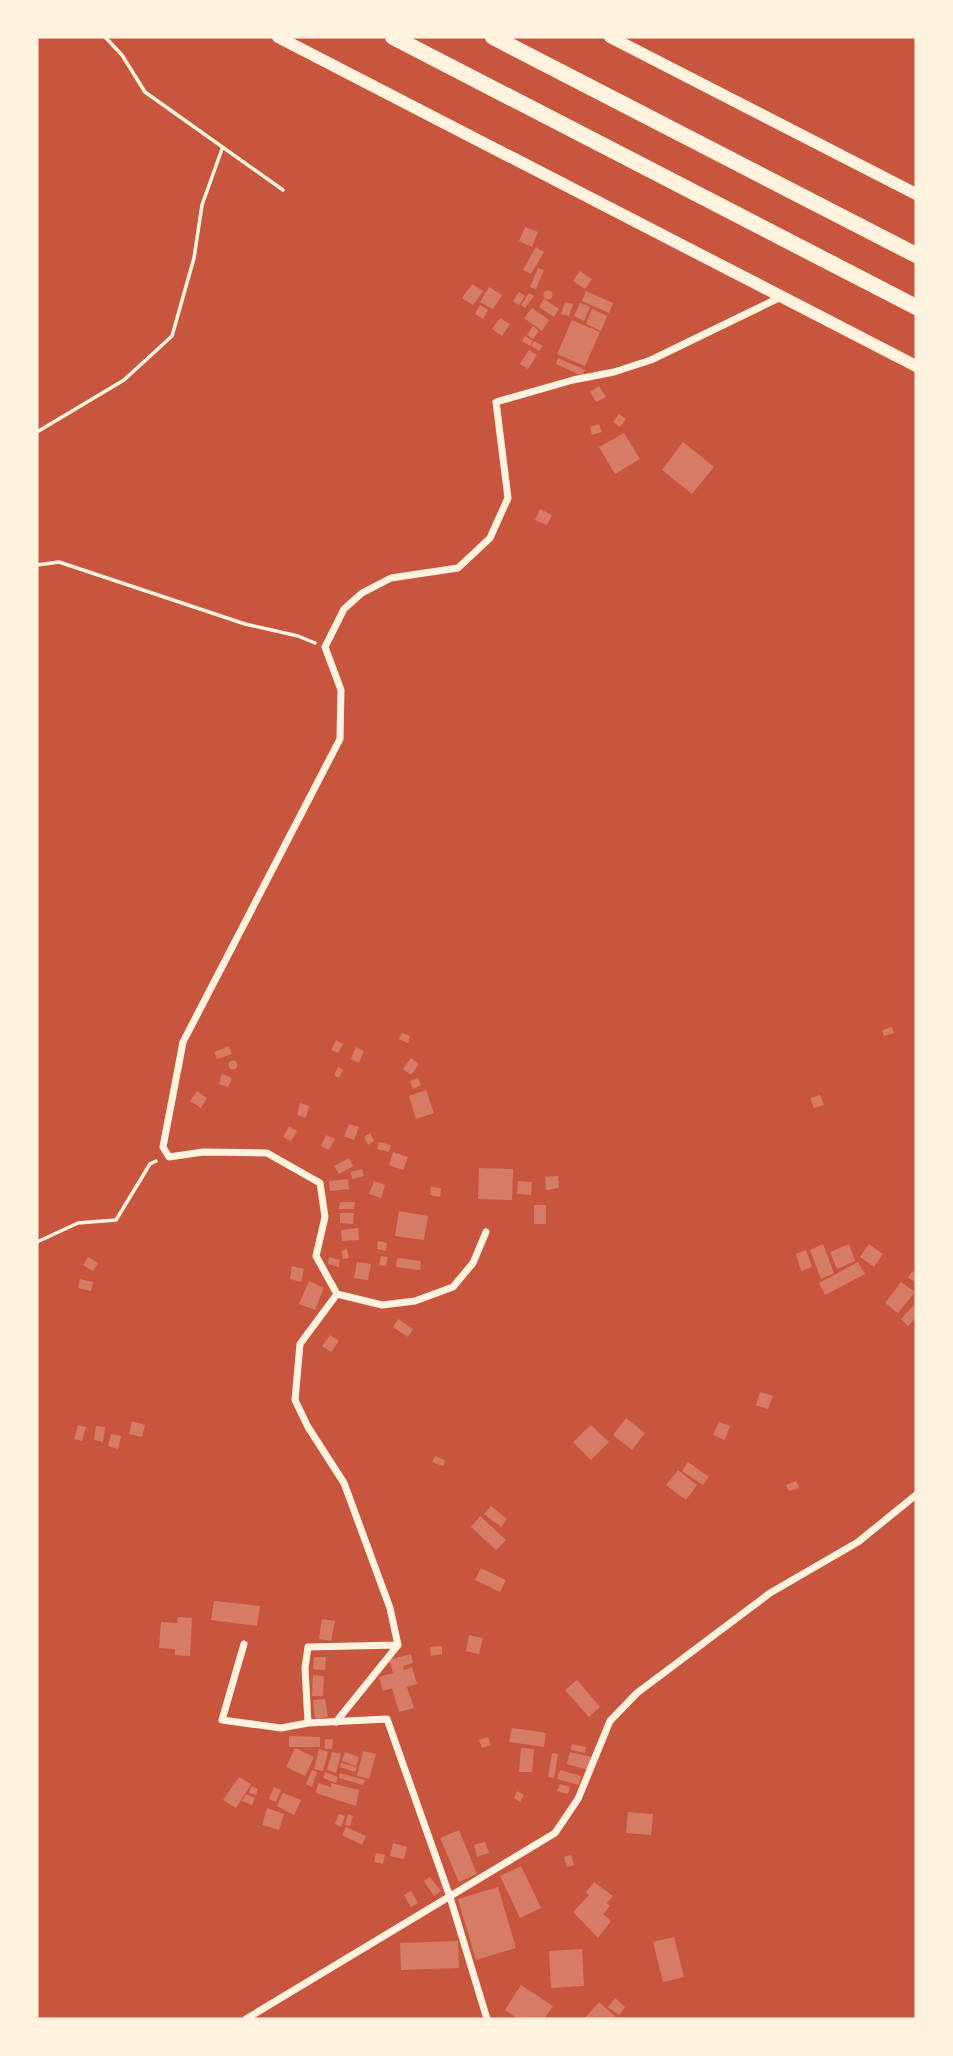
<svg xmlns="http://www.w3.org/2000/svg" width="953" height="2056" font-family="'IBM Plex Serif',serif">
<rect width="100%" height="100%" fill="#c8553d"/>
<path fill="#d67c66" d="M 525,227 L 538,232 L 532,247 L 519,241 Z
M 536,247 L 544,252 L 531,274 L 523,270 Z
M 538,268 L 544,270 L 536,289 L 530,287 Z
M 580,271 L 592,279 L 585,289 L 573,281 Z
M 472,284 L 483,291 L 473,305 L 462,298 Z
M 489,287 L 502,295 L 493,309 L 480,302 Z
M543.5 295a4.5 4.5 0 1 1 9 0a4.5 4.5 0 1 1-9 0Z
M 586,291 L 613,303 L 609,313 L 582,301 Z
M 519,292 L 525,296 L 519,305 L 513,301 Z
M 529,293 L 534,296 L 525,308 L 521,305 Z
M 544,299 L 559,309 L 554,317 L 539,307 Z
M 565,302 L 573,304 L 569,316 L 561,314 Z
M 580,303 L 590,307 L 584,321 L 574,316 Z
M 480,305 L 488,310 L 483,319 L 475,314 Z
M 532,308 L 549,320 L 542,331 L 524,318 Z
M 592,309 L 607,316 L 601,331 L 586,324 Z
M 500,318 L 510,324 L 502,336 L 492,329 Z
M 572,320 L 600,332 L 585,366 L 557,354 Z
M 533,326 L 539,331 L 533,339 L 527,335 Z
M 525,336 L 533,341 L 530,346 L 522,341 Z
M 534,341 L 543,346 L 539,351 L 531,346 Z
M 529,350 L 537,355 L 528,369 L 520,364 Z
M 558,358 L 585,370 L 582,376 L 556,364 Z
M 599,386 L 606,397 L 596,402 L 590,392 Z
M 619,414 L 626,419 L 620,427 L 613,422 Z
M 599,424 L 602,432 L 592,435 L 590,427 Z
M 624,433 L 640,459 L 615,474 L 599,447 Z
M 683,442 L 714,467 L 692,494 L 662,470 Z
M 540,509 L 552,515 L 547,525 L 535,520 Z
M 892,1027 L 894,1033 L 884,1036 L 882,1030 Z
M 402,1033 L 410,1036 L 408,1043 L 399,1039 Z
M 336,1040 L 343,1044 L 338,1053 L 331,1050 Z
M 229,1046 L 232,1054 L 217,1059 L 214,1052 Z
M 356,1047 L 364,1051 L 359,1063 L 351,1059 Z
M 411,1058 L 419,1064 L 411,1075 L 403,1069 Z
M228.5 1065a4.5 4.5 0 1 1 9 0a4.5 4.5 0 1 1-9 0Z
M 338,1067 L 343,1070 L 339,1078 L 334,1075 Z
M 222,1074 L 232,1078 L 228,1087 L 219,1084 Z
M 418,1078 L 421,1085 L 413,1089 L 410,1081 Z
M 426,1090 L 434,1113 L 416,1119 L 409,1096 Z
M 197,1091 L 207,1098 L 201,1108 L 190,1101 Z
M 820,1095 L 824,1105 L 814,1108 L 810,1098 Z
M 300,1103 L 309,1106 L 306,1118 L 297,1115 Z
M 349,1124 L 359,1127 L 354,1140 L 344,1136 Z
M 289,1126 L 297,1131 L 291,1141 L 283,1137 Z
M 370,1133 L 374,1141 L 368,1145 L 364,1137 Z
M 326,1135 L 335,1139 L 329,1150 L 321,1146 Z
M 379,1142 L 391,1145 L 389,1152 L 377,1149 Z
M 393,1152 L 408,1157 L 403,1170 L 389,1165 Z
M 349,1158 L 353,1166 L 339,1174 L 334,1166 Z
M 479,1168 L 513,1169 L 512,1200 L 478,1199 Z
M 362,1169 L 364,1176 L 352,1179 L 351,1172 Z
M 558,1176 L 559,1188 L 546,1190 L 545,1177 Z
M 348,1179 L 349,1189 L 330,1191 L 329,1181 Z
M 374,1181 L 385,1185 L 381,1198 L 369,1194 Z
M 518,1181 L 532,1182 L 531,1195 L 517,1194 Z
M 431,1187 L 441,1188 L 440,1197 L 430,1195 Z
M 340,1202 L 355,1202 L 354,1209 L 339,1209 Z
M 534,1205 L 546,1205 L 546,1224 L 534,1224 Z
M 399,1211 L 428,1216 L 424,1240 L 395,1236 Z
M 340,1213 L 354,1213 L 353,1224 L 340,1223 Z
M 358,1228 L 359,1240 L 342,1241 L 341,1230 Z
M 378,1241 L 387,1243 L 386,1251 L 377,1249 Z
M 823,1244 L 834,1273 L 821,1279 L 810,1250 Z
M 849,1244 L 855,1261 L 837,1269 L 830,1252 Z
M 869,1244 L 883,1254 L 874,1267 L 860,1257 Z
M 347,1249 L 349,1258 L 343,1259 L 341,1251 Z
M 806,1250 L 812,1267 L 801,1271 L 796,1254 Z
M 381,1256 L 388,1257 L 386,1266 L 379,1265 Z
M 88,1257 L 98,1263 L 93,1271 L 83,1265 Z
M 329,1257 L 340,1260 L 339,1267 L 328,1264 Z
M 397,1258 L 421,1261 L 420,1270 L 396,1267 Z
M 357,1262 L 371,1264 L 368,1280 L 354,1278 Z
M 858,1262 L 865,1274 L 825,1295 L 819,1283 Z
M 292,1266 L 304,1269 L 301,1282 L 290,1279 Z
M 912,1271 L 916,1274 L 916,1282 L 908,1278 Z
M 80,1279 L 93,1282 L 91,1291 L 78,1288 Z
M 309,1281 L 324,1288 L 315,1310 L 299,1304 Z
M 901,1282 L 915,1292 L 898,1313 L 885,1303 Z
M 914,1305 L 916,1317 L 908,1326 L 901,1319 Z
M 398,1319 L 413,1329 L 408,1337 L 393,1327 Z
M 330,1335 L 339,1341 L 331,1352 L 322,1346 Z
M 760,1392 L 773,1396 L 768,1409 L 756,1405 Z
M 626,1418 L 645,1433 L 632,1450 L 613,1435 Z
M 132,1421 L 145,1425 L 142,1437 L 129,1434 Z
M 719,1422 L 730,1426 L 725,1440 L 713,1435 Z
M 78,1425 L 86,1427 L 82,1441 L 74,1439 Z
M 591,1425 L 609,1442 L 591,1460 L 573,1442 Z
M 96,1426 L 105,1427 L 103,1442 L 94,1440 Z
M 111,1434 L 121,1436 L 118,1449 L 108,1446 Z
M 435,1456 L 445,1460 L 443,1466 L 432,1462 Z
M 688,1462 L 709,1477 L 703,1485 L 682,1471 Z
M 678,1470 L 697,1485 L 686,1500 L 666,1485 Z
M 796,1481 L 799,1488 L 789,1491 L 786,1485 Z
M 491,1506 L 507,1519 L 501,1527 L 484,1514 Z
M 480,1516 L 506,1540 L 496,1550 L 471,1527 Z
M 481,1568 L 506,1580 L 500,1592 L 475,1580 Z
M 214,1601 L 260,1606 L 257,1626 L 211,1620 Z
M 178,1617 L 192,1618 L 190,1656 L 175,1655 L 175,1649 L 159,1648 L 161,1622 L 177,1623 Z
M 322,1619 L 335,1621 L 331,1641 L 319,1639 Z
M 469,1635 L 483,1638 L 479,1654 L 466,1651 Z
M 442,1646 L 442,1654 L 431,1656 L 430,1647 Z
M 411,1654 L 413,1663 L 403,1666 L 404,1670 L 412,1667 L 417,1684 L 407,1687 L 414,1708 L 399,1712 L 392,1688 L 383,1691 L 379,1677 L 393,1673 L 389,1660 Z
M 314,1657 L 326,1657 L 325,1670 L 313,1669 Z
M 313,1675 L 324,1676 L 323,1696 L 312,1696 Z
M 577,1680 L 600,1707 L 589,1717 L 565,1690 Z
M 325,1699 L 328,1717 L 315,1719 L 313,1700 Z
M 512,1728 L 546,1733 L 544,1747 L 509,1742 Z
M 289,1736 L 320,1737 L 320,1747 L 289,1747 Z
M 488,1737 L 491,1745 L 482,1748 L 479,1740 Z
M 325,1739 L 333,1739 L 332,1749 L 325,1749 Z
M 572,1744 L 586,1747 L 585,1753 L 571,1750 Z
M 295,1748 L 314,1757 L 305,1776 L 286,1767 Z
M 521,1748 L 534,1749 L 532,1772 L 519,1772 Z
M 319,1749 L 328,1752 L 323,1771 L 314,1769 Z
M 363,1751 L 376,1754 L 369,1779 L 357,1776 Z
M 332,1752 L 341,1754 L 336,1773 L 327,1770 Z
M 345,1752 L 359,1757 L 356,1766 L 342,1761 Z
M 570,1752 L 592,1757 L 588,1770 L 567,1764 Z
M 552,1753 L 558,1754 L 554,1778 L 548,1777 Z
M 341,1763 L 357,1767 L 355,1772 L 340,1767 Z
M 312,1770 L 317,1772 L 312,1787 L 306,1784 Z
M 560,1770 L 581,1776 L 579,1785 L 557,1779 Z
M 325,1772 L 338,1777 L 336,1783 L 323,1778 Z
M 340,1773 L 365,1780 L 363,1785 L 339,1778 Z
M 239,1777 L 251,1784 L 236,1808 L 223,1800 Z
M 318,1783 L 331,1787 L 331,1783 L 359,1790 L 356,1806 L 316,1793 Z
M 560,1784 L 570,1787 L 568,1794 L 557,1791 Z
M 251,1786 L 258,1789 L 256,1795 L 249,1793 Z
M 274,1787 L 281,1790 L 276,1802 L 269,1799 Z
M 517,1791 L 524,1795 L 520,1802 L 514,1798 Z
M 283,1793 L 301,1800 L 294,1815 L 277,1806 Z
M 246,1794 L 255,1798 L 252,1805 L 242,1801 Z
M 267,1808 L 284,1814 L 279,1830 L 262,1825 Z
M 628,1812 L 653,1814 L 651,1835 L 626,1833 Z
M 339,1814 L 345,1816 L 341,1827 L 335,1824 Z
M 348,1814 L 353,1816 L 350,1826 L 345,1825 Z
M 346,1827 L 366,1836 L 362,1845 L 342,1835 Z
M 459,1830 L 477,1874 L 459,1882 L 440,1838 Z
M 485,1842 L 489,1853 L 477,1857 L 474,1845 Z
M 393,1843 L 407,1847 L 404,1859 L 390,1856 Z
M 376,1853 L 385,1855 L 383,1864 L 374,1862 Z
M 571,1855 L 574,1865 L 567,1867 L 564,1857 Z
M 521,1866 L 541,1908 L 520,1918 L 500,1876 Z
M 430,1877 L 441,1891 L 434,1896 L 424,1881 Z
M 594,1882 L 613,1896 L 607,1903 L 610,1906 L 603,1914 L 611,1921 L 598,1938 L 573,1912 L 589,1895 L 586,1892 Z
M 498,1887 L 516,1948 L 476,1960 L 458,1899 Z
M 411,1891 L 418,1903 L 411,1907 L 404,1895 Z
M 674,1937 L 684,1977 L 663,1982 L 653,1942 Z
M 458,1941 L 459,1968 L 401,1970 L 400,1943 Z
M 582,1949 L 584,1986 L 551,1988 L 549,1951 Z
M 521,1985 L 553,2006 L 544,2019 L 518,2019 L 505,2010 Z
M 615,1998 L 625,2007 L 619,2015 L 608,2007 Z
M 599,2002 L 618,2019 L 584,2019 Z"/>
<g fill="none" stroke-linecap="round" stroke-linejoin="round">
<path stroke="#fff3e0" stroke-width="3.5" d="M 105,37 L 122,55 L 145,92 L 283,190
M 37,432 L 124,380 L 172,336 L 194,258 L 202,205 L 222,149
M 37,565 L 59,562 L 245,624 L 298,636 L 315,643
M 37,1242 L 78,1223 L 116,1220 L 150,1164 L 156,1161"/>
<path stroke="#fff3e0" stroke-width="7" d="M 337,1294 L 382,1305 L 415,1301 L 453,1287 L 473,1263 L 486,1232
M 244,1644 L 222,1720 L 281,1728 L 308,1723
M 336,1722 L 398,1645
M 246,2019 L 555,1833 L 578,1799 L 610,1721 L 637,1693 L 770,1593 L 858,1542 L 916,1495
M 487,2019 L 450,1897 L 387,1719 L 308,1723 L 305,1668 L 308,1647 L 398,1645 L 390,1608 L 344,1483 L 308,1427 L 295,1400 L 300,1344 L 337,1294 L 316,1256 L 325,1217 L 320,1183 L 267,1153 L 203,1152 L 169,1157 L 163,1147 L 183,1042 L 340,739 L 341,690 L 325,647 L 344,609 L 362,593 L 391,578 L 458,568 L 490,538 L 508,498 L 496,402 L 573,380 L 614,372 L 651,360 L 781,297"/>
<path stroke="#fff3e0" stroke-width="12" d="M 278,37 L 916,366
M 610,37 L 916,194"/>
<path stroke="#fff3e0" stroke-width="16" d="M 393,37 L 916,307
M 493,37 L 916,255"/>
</g>
<rect width="953" height="2056" fill="none" stroke="#fff3e0" stroke-width="77"/>
</svg>
